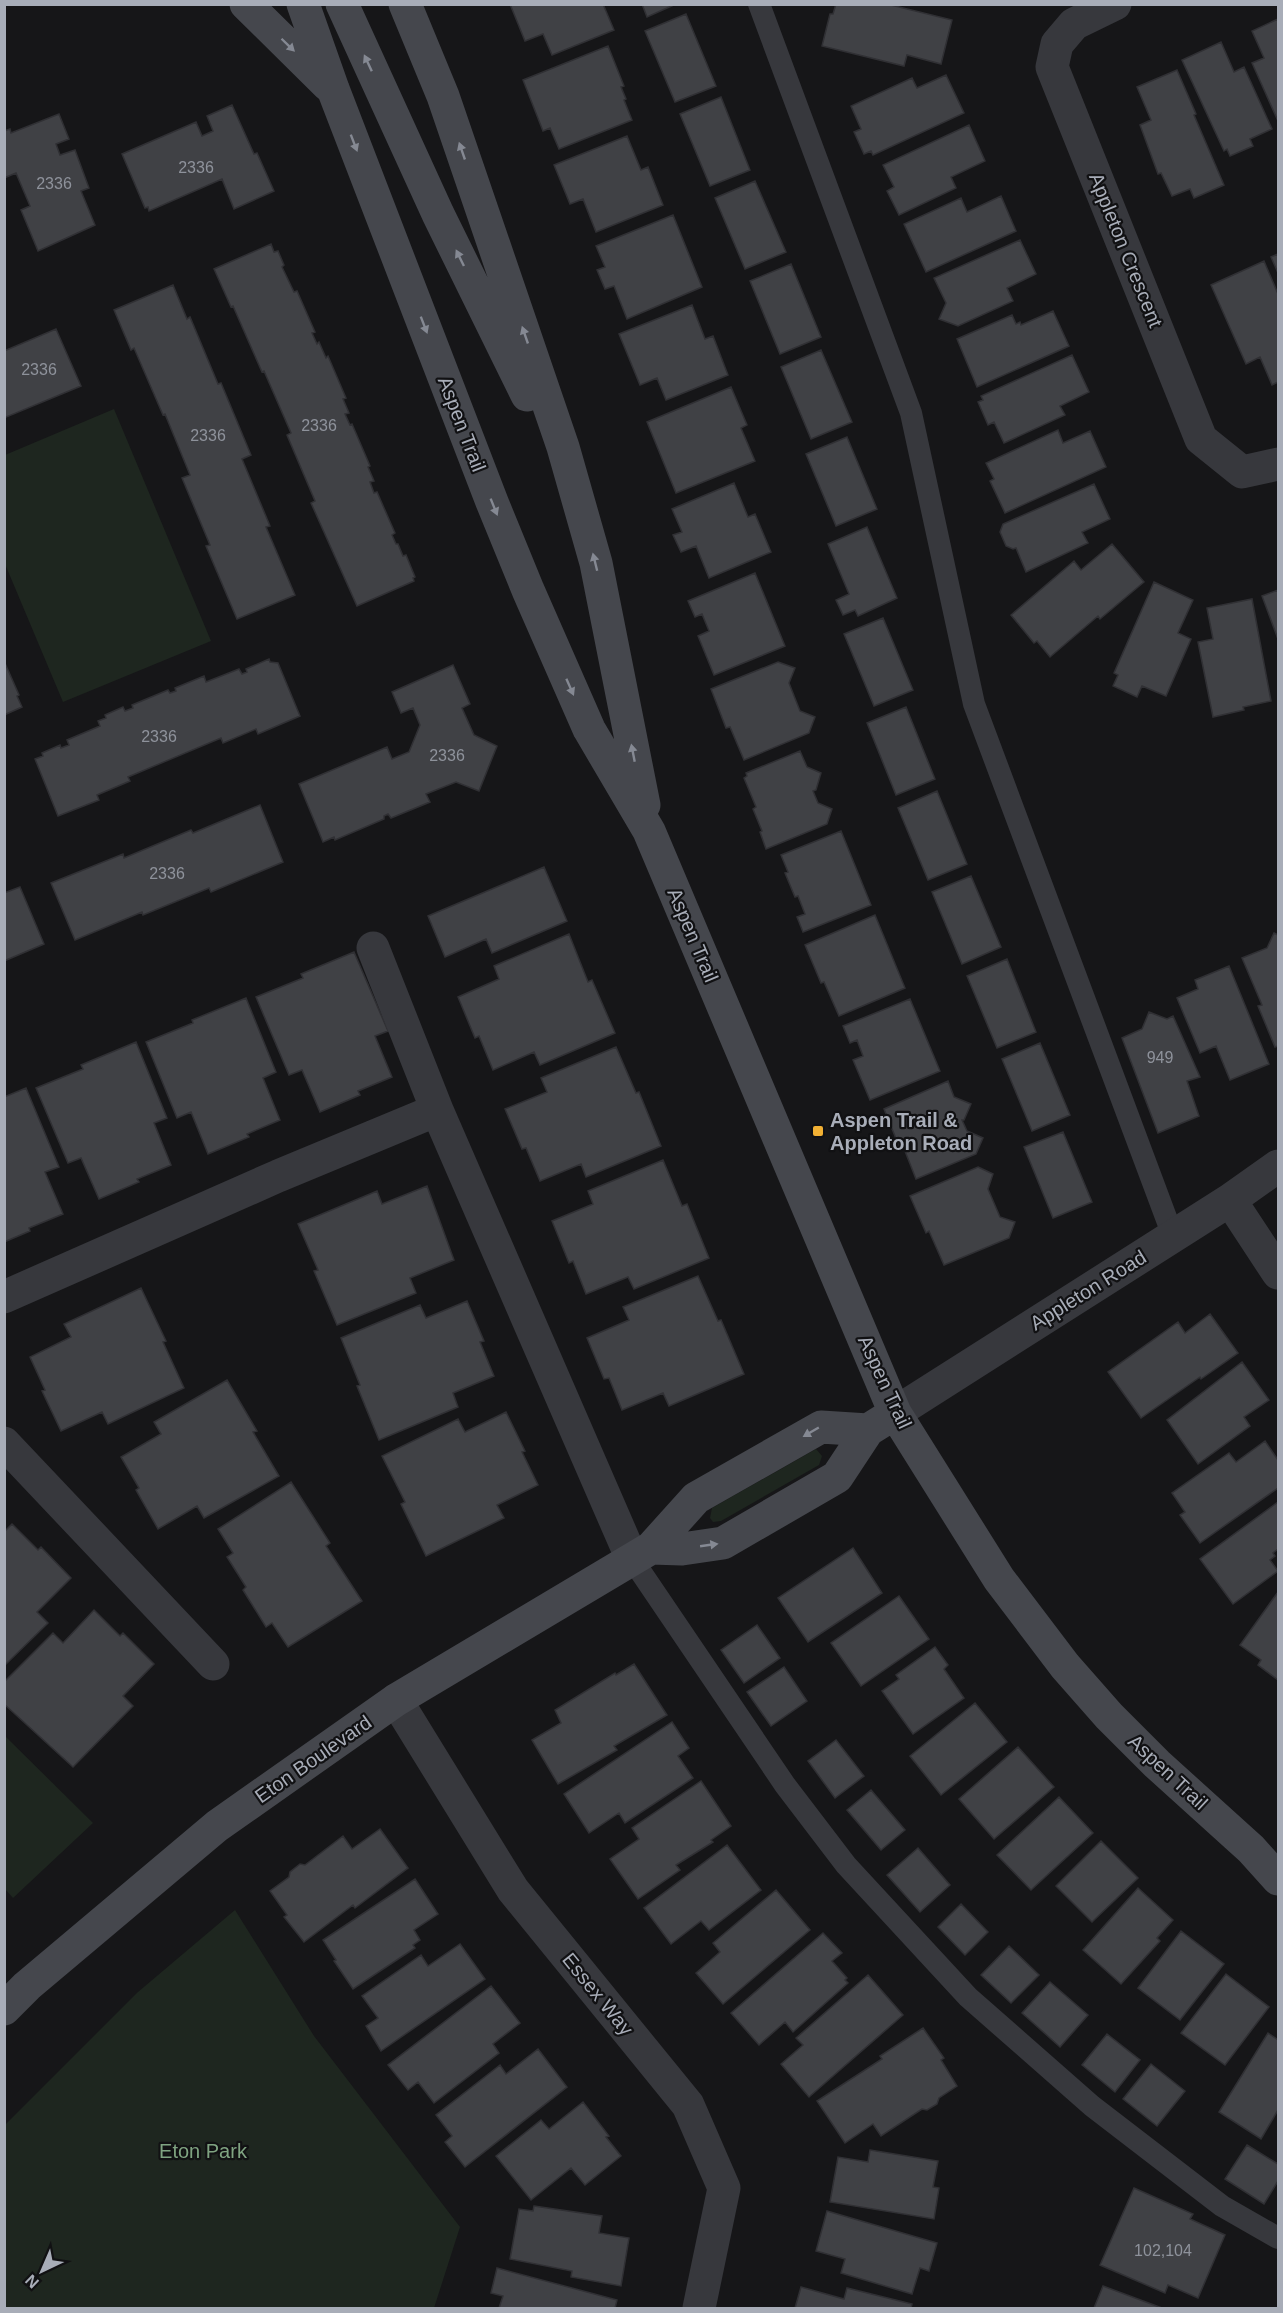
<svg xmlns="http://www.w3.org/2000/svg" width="1283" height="2313" font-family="Arial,sans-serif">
<rect width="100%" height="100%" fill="#161618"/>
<path fill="#1e261f" d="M 114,409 L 211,641 L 63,702 L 5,564 L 5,455 Z
M 816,1449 L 822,1456 L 819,1465 L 721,1521 L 713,1522 L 710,1518 L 712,1508 Z
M 5,1736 L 93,1823 L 13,1898 L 5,1889 Z
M 235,1910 L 314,2036 L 460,2227 L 434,2308 L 5,2308 L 5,2125 L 138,1992 Z"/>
<path fill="#404145" stroke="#303034" stroke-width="1.5" d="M 510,4 L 603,4 L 614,30 L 552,55 L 543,34 L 525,41 Z
M 642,4 L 676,4 L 647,17 Z
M 836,4 L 887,4 L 952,20 L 941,64 L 907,55 L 904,66 L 822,46 L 830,14 L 833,14 Z
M 686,14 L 716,86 L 675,102 L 645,31 Z
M 1278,19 L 1278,121 L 1252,63 L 1264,58 L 1252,31 Z
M 1221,42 L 1234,72 L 1244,67 L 1272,129 L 1250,139 L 1253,146 L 1230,156 L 1227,149 L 1224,151 L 1182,60 Z
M 608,46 L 624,86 L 621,87 L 626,99 L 624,100 L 632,120 L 559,149 L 550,128 L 543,131 L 523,80 Z
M 1177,70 L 1196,114 L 1194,115 L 1224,185 L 1194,198 L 1190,189 L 1172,196 L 1161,173 L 1158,174 L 1140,125 L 1151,120 L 1137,87 Z
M 946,75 L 964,113 L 873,155 L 871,151 L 864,154 L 854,132 L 861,129 L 851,106 L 912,78 L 917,88 Z
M 721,97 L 750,170 L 710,186 L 680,114 Z
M 232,105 L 254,154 L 257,153 L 274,191 L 234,209 L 222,179 L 149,211 L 148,207 L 145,208 L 122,154 L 196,122 L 202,136 L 213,131 L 207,116 Z
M 59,114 L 69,139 L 56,144 L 60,155 L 75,150 L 89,188 L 81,191 L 95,225 L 38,251 L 21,210 L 30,206 L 16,173 L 4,178 L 4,131 L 10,129 L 11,133 Z
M 969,125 L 985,161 L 951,177 L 956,188 L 899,215 L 887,191 L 894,187 L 883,165 Z
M 627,136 L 641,170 L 648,167 L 663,205 L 596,232 L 583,199 L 570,204 L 554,165 Z
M 755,181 L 786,252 L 745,269 L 715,198 Z
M 1001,196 L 1016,231 L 926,272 L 904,224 L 961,198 L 967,212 Z
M 673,215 L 702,287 L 627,319 L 614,286 L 605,289 L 597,270 L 605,267 L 596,246 Z
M 1020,240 L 1036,274 L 1007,288 L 1013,301 L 958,326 L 939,319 L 946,303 L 934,278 Z
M 271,244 L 274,252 L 278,251 L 284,265 L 282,267 L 294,292 L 297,291 L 315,332 L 312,333 L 317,344 L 319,342 L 326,358 L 328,356 L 346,398 L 343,399 L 349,413 L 345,414 L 350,425 L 352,424 L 370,466 L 368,467 L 374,481 L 370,482 L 374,493 L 377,492 L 395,533 L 392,535 L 396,544 L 398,544 L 403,556 L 406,555 L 415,577 L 413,578 L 414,581 L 357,606 L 311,503 L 315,501 L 287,435 L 291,433 L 264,371 L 262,372 L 233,306 L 231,307 L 214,269 Z
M 1278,254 L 1278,273 L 1271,257 Z
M 1264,261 L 1278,294 L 1278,382 L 1272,385 L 1260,357 L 1246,364 L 1211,285 Z
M 791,264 L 821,337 L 780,354 L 750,281 Z
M 173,285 L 187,319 L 190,317 L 218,384 L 221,383 L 251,455 L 242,459 L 270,526 L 266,527 L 295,595 L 237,619 L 206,546 L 210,545 L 182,478 L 190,475 L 165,414 L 163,415 L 134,348 L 131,350 L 114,310 Z
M 692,305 L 705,339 L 713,336 L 728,375 L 666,400 L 657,378 L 640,385 L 619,334 Z
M 1053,311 L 1069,346 L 977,387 L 957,339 L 1012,315 L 1016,324 L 1020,322 L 1021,325 Z
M 56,329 L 81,386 L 4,418 L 4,351 Z
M 821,350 L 852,422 L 811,439 L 781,367 Z
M 1072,355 L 1089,392 L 1060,406 L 1065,415 L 1004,443 L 994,422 L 988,425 L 978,402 L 983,400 L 981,396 Z
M 731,387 L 747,425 L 741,428 L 755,461 L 676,493 L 647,422 Z
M 1058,430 L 1063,443 L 1090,431 L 1106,467 L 1005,513 L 990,481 L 994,479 L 986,463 Z
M 847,437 L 877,509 L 836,526 L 806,454 Z
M 734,483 L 748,517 L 755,514 L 771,552 L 709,578 L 696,546 L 681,552 L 673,535 L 682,532 L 672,509 Z
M 1094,484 L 1110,519 L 1082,532 L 1088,543 L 1026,572 L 1016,548 L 1013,549 L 1006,546 L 1000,532 L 1003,524 Z
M 867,527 L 897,598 L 858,616 L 855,610 L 843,615 L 836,600 L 849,594 L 828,544 Z
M 1112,544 L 1144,582 L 1100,619 L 1098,616 L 1050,657 L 1037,641 L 1034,643 L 1011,615 L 1074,561 L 1081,570 Z
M 755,573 L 785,646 L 714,675 L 698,636 L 709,631 L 702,614 L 695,617 L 688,601 Z
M 1154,582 L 1193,600 L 1178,633 L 1191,639 L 1166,696 L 1142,686 L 1137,697 L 1113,686 L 1118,675 L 1114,673 Z
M 1278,590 L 1278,639 L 1262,596 Z
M 1252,599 L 1271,701 L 1243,707 L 1244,710 L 1213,717 L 1198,642 L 1213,639 L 1207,608 Z
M 883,618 L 913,690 L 874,706 L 844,634 Z
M 269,659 L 270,662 L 278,663 L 300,716 L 258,734 L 256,729 L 223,743 L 221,738 L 128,777 L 130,781 L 97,795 L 99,800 L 58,816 L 35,759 L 43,756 L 42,753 L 60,745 L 61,748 L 69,745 L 67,740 L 100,726 L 98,721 L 106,718 L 105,715 L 123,707 L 125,711 L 133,708 L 132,705 L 168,690 L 170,693 L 176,691 L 175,688 L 204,676 L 206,682 L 239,669 L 242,674 L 247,672 L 246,669 Z
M 4,661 L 19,695 L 17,696 L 22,707 L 4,715 Z
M 778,662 L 795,668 L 789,683 L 800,711 L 815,717 L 809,733 L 744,760 L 730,727 L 726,728 L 711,689 Z
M 453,665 L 470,704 L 462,708 L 474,735 L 497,746 L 479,791 L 456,782 L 426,794 L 430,802 L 391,818 L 388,814 L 384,816 L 384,819 L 335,840 L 334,837 L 323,842 L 299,784 L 387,747 L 392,759 L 409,752 L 420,725 L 413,708 L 401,713 L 392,692 Z
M 906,707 L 935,779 L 896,795 L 867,723 Z
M 800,751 L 807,767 L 821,773 L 816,790 L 813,791 L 818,803 L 832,809 L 827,824 L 766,849 L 760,832 L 762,831 L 753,809 L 756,807 L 744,778 L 747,776 L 746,773 Z
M 937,791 L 967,864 L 928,880 L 898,808 Z
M 260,805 L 283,862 L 211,892 L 209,888 L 143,915 L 142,912 L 75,940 L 51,883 L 123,854 L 124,858 L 191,830 L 193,833 Z
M 841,831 L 871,905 L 803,932 L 797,917 L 805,914 L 798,896 L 795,897 L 785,873 L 788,872 L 781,855 Z
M 544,867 L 567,921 L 492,953 L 486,939 L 445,957 L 428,916 Z
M 971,876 L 1001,947 L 962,964 L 932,892 Z
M 20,887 L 44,944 L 4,961 L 4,893 Z
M 875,915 L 905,988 L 839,1016 L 824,982 L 821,983 L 805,945 Z
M 1274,933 L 1278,935 L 1278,1046 L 1275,1047 L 1258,1006 L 1262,1005 L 1242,958 L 1267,948 Z
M 569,934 L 588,982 L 592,980 L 615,1033 L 540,1065 L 534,1052 L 493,1070 L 479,1036 L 475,1038 L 458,997 L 499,979 L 494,966 Z
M 354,952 L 388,1031 L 375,1036 L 392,1077 L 358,1091 L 360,1095 L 320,1112 L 302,1070 L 289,1075 L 256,997 L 303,978 L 301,974 Z
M 1007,959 L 1036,1032 L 997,1048 L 967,976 Z
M 1229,966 L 1269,1064 L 1230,1080 L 1216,1046 L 1200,1053 L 1177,998 L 1198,989 L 1195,980 Z
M 246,998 L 276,1072 L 263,1078 L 280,1120 L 247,1134 L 249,1137 L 208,1154 L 191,1112 L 177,1118 L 146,1042 L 193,1023 L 192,1020 Z
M 910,999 L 940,1071 L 870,1100 L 853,1060 L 863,1056 L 857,1040 L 850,1043 L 843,1026 Z
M 1149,1012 L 1167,1019 L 1173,1016 L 1200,1077 L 1187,1081 L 1199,1116 L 1158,1133 L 1122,1038 L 1142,1029 Z
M 136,1042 L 167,1118 L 154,1123 L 171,1165 L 137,1179 L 139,1182 L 99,1199 L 81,1158 L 68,1163 L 36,1088 L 83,1069 L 81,1065 Z
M 1040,1043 L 1070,1115 L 1032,1131 L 1002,1059 Z
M 616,1047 L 636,1093 L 639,1092 L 661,1146 L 586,1177 L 581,1164 L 540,1181 L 526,1148 L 522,1149 L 505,1109 L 547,1092 L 541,1078 Z
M 948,1081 L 954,1097 L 971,1104 L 964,1120 L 962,1120 L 967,1131 L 983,1138 L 976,1154 L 916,1179 L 903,1146 L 899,1146 L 884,1109 Z
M 26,1088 L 59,1167 L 45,1172 L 63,1214 L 29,1228 L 30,1231 L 4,1242 L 4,1097 Z
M 1063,1132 L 1092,1202 L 1053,1218 L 1024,1147 Z
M 663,1160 L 682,1206 L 687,1204 L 709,1258 L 634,1289 L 628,1277 L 586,1294 L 573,1261 L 569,1263 L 552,1221 L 593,1204 L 588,1191 Z
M 978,1167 L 993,1174 L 988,1189 L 1000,1217 L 1015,1222 L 1009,1238 L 944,1265 L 929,1231 L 926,1233 L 910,1196 Z
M 427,1186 L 454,1260 L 410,1278 L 416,1293 L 337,1325 L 314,1271 L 318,1270 L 298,1224 L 377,1191 L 382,1204 Z
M 698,1276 L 718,1321 L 721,1320 L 744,1374 L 669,1406 L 663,1393 L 622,1410 L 609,1378 L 604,1379 L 587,1338 L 629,1320 L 623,1307 Z
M 141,1288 L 166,1341 L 163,1342 L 184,1388 L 108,1424 L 102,1412 L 61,1431 L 42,1391 L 45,1390 L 30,1357 L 71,1337 L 64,1324 Z
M 467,1301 L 484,1341 L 480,1342 L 494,1376 L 453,1393 L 458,1407 L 379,1440 L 357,1386 L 360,1385 L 341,1338 L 420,1305 L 426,1318 Z
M 1210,1314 L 1238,1353 L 1201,1379 L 1200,1377 L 1141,1418 L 1108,1372 L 1178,1322 L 1185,1333 Z
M 1242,1362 L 1269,1400 L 1244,1417 L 1250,1426 L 1198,1464 L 1167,1420 Z
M 227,1380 L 257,1431 L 253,1432 L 279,1476 L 204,1518 L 197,1506 L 158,1529 L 136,1490 L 139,1488 L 121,1457 L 161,1434 L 154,1422 Z
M 506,1412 L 525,1451 L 522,1452 L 538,1485 L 497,1505 L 504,1518 L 426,1556 L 401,1504 L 405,1502 L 382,1456 L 458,1419 L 465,1432 Z
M 1265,1441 L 1278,1460 L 1278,1488 L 1200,1543 L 1180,1515 L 1185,1512 L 1172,1493 L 1229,1453 L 1236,1462 Z
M 291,1482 L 330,1543 L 326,1546 L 362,1601 L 288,1647 L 272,1623 L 266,1627 L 243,1590 L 246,1587 L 227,1557 L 233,1553 L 218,1529 Z
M 1278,1502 L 1278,1549 L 1273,1553 L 1275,1556 L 1270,1560 L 1278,1571 L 1233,1604 L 1200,1559 Z
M 12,1524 L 38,1550 L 41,1547 L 71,1578 L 37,1612 L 48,1623 L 4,1666 L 4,1532 Z
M 853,1548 L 882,1593 L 808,1642 L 778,1598 Z
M 1278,1592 L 1278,1680 L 1258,1665 L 1261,1660 L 1240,1645 Z
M 899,1596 L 929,1639 L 861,1686 L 831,1643 Z
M 94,1610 L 120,1636 L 123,1633 L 154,1664 L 123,1696 L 133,1706 L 73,1767 L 4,1704 L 4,1682 L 53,1633 L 63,1643 Z
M 757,1625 L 780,1658 L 744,1683 L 721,1650 Z
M 935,1647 L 948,1665 L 944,1669 L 964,1698 L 913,1734 L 882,1691 L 899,1679 L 896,1675 Z
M 634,1664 L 667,1715 L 614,1746 L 617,1750 L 558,1784 L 532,1740 L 561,1723 L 555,1710 L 615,1673 L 616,1675 Z
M 784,1667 L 807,1701 L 771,1726 L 747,1692 Z
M 975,1703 L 1007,1742 L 941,1795 L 910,1756 Z
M 672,1722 L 689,1748 L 678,1756 L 693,1778 L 625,1823 L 619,1813 L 589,1833 L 564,1794 Z
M 836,1740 L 864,1776 L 835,1798 L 808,1761 Z
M 1018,1747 L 1054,1787 L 994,1839 L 959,1799 Z
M 701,1781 L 731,1826 L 711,1840 L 713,1842 L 676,1865 L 680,1870 L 638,1899 L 610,1859 L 639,1839 L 632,1828 Z
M 871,1790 L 905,1830 L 881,1850 L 847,1810 Z
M 1059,1797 L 1093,1833 L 1031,1890 L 997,1855 Z
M 380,1829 L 408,1868 L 355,1908 L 353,1905 L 304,1942 L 284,1917 L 287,1915 L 270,1891 L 289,1877 L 290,1872 L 300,1864 L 305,1865 L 343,1836 L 352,1849 Z
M 1101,1841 L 1138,1878 L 1092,1922 L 1056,1886 Z
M 727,1845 L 761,1890 L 709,1930 L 701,1921 L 671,1944 L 644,1908 Z
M 918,1848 L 950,1885 L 920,1912 L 887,1875 Z
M 415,1879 L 438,1914 L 414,1930 L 420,1940 L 413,1945 L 415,1948 L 353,1989 L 334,1961 L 336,1960 L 323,1940 Z
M 1138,1888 L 1173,1920 L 1157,1938 L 1160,1941 L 1121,1984 L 1083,1950 Z
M 776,1890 L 810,1930 L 723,2004 L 696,1973 L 720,1952 L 713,1943 Z
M 961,1904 L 988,1932 L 965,1955 L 938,1927 Z
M 1181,1931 L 1224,1964 L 1180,2020 L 1138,1988 Z
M 823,1933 L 842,1953 L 832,1961 L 847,1978 L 845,1980 L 848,1983 L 793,2032 L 785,2022 L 759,2045 L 731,2013 Z
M 460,1944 L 485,1979 L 381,2051 L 366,2026 L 378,2018 L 362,1996 L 421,1955 L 428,1966 Z
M 1009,1946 L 1039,1975 L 1011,2003 L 981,1975 Z
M 1226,1974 L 1269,2007 L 1225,2065 L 1181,2033 Z
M 868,1975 L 903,2015 L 809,2097 L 781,2064 L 803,2045 L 796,2038 Z
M 1050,1982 L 1088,2015 L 1060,2047 L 1022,2013 Z
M 491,1986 L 520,2023 L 493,2044 L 499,2053 L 434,2103 L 418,2082 L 408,2090 L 388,2065 Z
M 923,2028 L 944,2058 L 941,2060 L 957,2086 L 939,2098 L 937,2104 L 927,2110 L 922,2109 L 881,2136 L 873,2124 L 845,2143 L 817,2101 L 882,2059 L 880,2056 Z
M 1268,2033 L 1278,2040 L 1278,2110 L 1261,2139 L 1219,2112 Z
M 1107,2034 L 1140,2060 L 1115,2092 L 1082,2065 Z
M 538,2049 L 567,2087 L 465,2167 L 445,2142 L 452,2136 L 436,2115 L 500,2065 L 506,2074 Z
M 1151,2064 L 1185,2091 L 1157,2126 L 1123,2099 Z
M 583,2102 L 609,2136 L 606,2137 L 621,2156 L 585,2185 L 571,2168 L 531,2200 L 496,2156 L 541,2120 L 549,2129 Z
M 1247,2145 L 1278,2164 L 1278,2181 L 1264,2204 L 1225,2179 Z
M 870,2150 L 938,2161 L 933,2187 L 939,2188 L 934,2219 L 830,2202 L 838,2157 L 868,2162 Z
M 1134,2188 L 1193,2214 L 1190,2219 L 1225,2235 L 1198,2298 L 1168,2285 L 1165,2293 L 1100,2265 Z
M 534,2206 L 602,2216 L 599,2233 L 629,2238 L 621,2286 L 571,2277 L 572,2271 L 510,2259 L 519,2209 L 533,2211 Z
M 827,2211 L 937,2243 L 929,2271 L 920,2268 L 912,2294 L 841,2273 L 845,2259 L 816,2251 Z
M 497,2268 L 617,2300 L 615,2308 L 499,2308 L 503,2296 L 491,2293 Z
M 1103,2286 L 1162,2308 L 1094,2308 Z
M 801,2287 L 844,2299 L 847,2288 L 912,2304 L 911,2308 L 795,2308 Z"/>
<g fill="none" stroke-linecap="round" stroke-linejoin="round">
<path stroke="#37383d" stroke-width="22" d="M 759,4 L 911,413 L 974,704 L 1173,1236
M 632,1559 L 785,1785 L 846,1865 L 968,1997 L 1092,2106 L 1222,2206 L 1278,2238"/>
<path stroke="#37383d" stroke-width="33" d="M 1115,4 L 1074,24 L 1057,44 L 1052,67 L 1201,439 L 1242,472 L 1278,464
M 373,948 L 437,1110 L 632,1559
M 1230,1200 L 1278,1273
M 4,1297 L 278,1176 L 437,1110
M 895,1413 L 1230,1200 L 1278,1166
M 4,1443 L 213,1664
M 396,1700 L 513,1890 L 688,2105 L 724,2188 L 699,2308"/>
<path stroke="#45474d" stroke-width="33" d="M 246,4 L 328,85
M 303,4 L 333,89 L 492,502 L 528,590 L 589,729 L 649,831 L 895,1413 L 999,1579 L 1065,1666 L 1109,1716 L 1157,1764 L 1251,1849 L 1278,1879
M 342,4 L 438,214 L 527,395
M 405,4 L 443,96 L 563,447 L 596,563 L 644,805
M 651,1548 L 682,1549 L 723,1543 L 837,1477 L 868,1430 L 884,1420
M 4,2009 L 27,1986 L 217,1826 L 396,1700 L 651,1548 L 696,1498 L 821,1427 L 868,1430"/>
</g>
<defs><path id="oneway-solid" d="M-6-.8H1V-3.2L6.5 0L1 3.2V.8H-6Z" transform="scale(1.5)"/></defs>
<g fill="#858993">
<use href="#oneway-solid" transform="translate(288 45) rotate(44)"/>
<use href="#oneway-solid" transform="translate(368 63) rotate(-115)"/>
<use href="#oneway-solid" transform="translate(354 143) rotate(69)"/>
<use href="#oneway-solid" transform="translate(462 151) rotate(-109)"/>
<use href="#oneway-solid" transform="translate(460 258) rotate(-116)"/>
<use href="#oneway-solid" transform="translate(424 325) rotate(69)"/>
<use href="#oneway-solid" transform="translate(525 335) rotate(-109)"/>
<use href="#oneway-solid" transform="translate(494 507) rotate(68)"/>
<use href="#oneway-solid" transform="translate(595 562) rotate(-104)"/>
<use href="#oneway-solid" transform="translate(570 687) rotate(66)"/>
<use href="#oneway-solid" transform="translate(633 753) rotate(-101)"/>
<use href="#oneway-solid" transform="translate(811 1432) rotate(150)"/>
<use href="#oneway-solid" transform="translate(709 1545) rotate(-8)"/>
</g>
<rect fill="#f2b134" stroke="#111113" stroke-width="2" x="812" y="1125" width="12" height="12" rx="3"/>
<g text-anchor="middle" stroke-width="4.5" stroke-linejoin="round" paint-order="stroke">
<g font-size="16" fill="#8e929b">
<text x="196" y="173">2336</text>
<text x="54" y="189">2336</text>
<text x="39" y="375">2336</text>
<text x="319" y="431">2336</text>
<text x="208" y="441">2336</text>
<text x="159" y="742">2336</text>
<text x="447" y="761">2336</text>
<text x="167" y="879">2336</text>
<text x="1160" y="1063">949</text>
<text x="1163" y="2256">102,104</text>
</g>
<g font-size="20" fill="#a8adb8" stroke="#111113">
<text transform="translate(1126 250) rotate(68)" y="7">Appleton Crescent</text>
<text transform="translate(462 424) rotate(69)" y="7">Aspen Trail</text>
<text transform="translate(693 935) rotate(67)" y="7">Aspen Trail</text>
<text transform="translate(1088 1290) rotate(-32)" y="7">Appleton Road</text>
<text transform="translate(885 1382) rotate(65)" y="7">Aspen Trail</text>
<text transform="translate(313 1759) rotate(-35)" y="7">Eton Boulevard</text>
<text transform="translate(1168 1772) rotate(43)" y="7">Aspen Trail</text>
<text transform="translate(598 1994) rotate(51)" y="7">Essex Way</text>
</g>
<g font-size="20" font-weight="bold" fill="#a8adb8" stroke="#111113" text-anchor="start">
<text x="830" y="1127">Aspen Trail &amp;<tspan x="830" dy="23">Appleton Road</tspan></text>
</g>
<g font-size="20" fill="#7fa381" stroke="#111113">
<text x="203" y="2158">Eton Park</text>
</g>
</g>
<rect width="1283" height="2313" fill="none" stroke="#a8adb8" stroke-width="12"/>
<g transform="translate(42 2271) rotate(224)" stroke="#111113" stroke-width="4.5" paint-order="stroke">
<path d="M0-4.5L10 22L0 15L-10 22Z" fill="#a8adb8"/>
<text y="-9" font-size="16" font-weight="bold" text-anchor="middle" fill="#a8adb8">N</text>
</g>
</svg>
